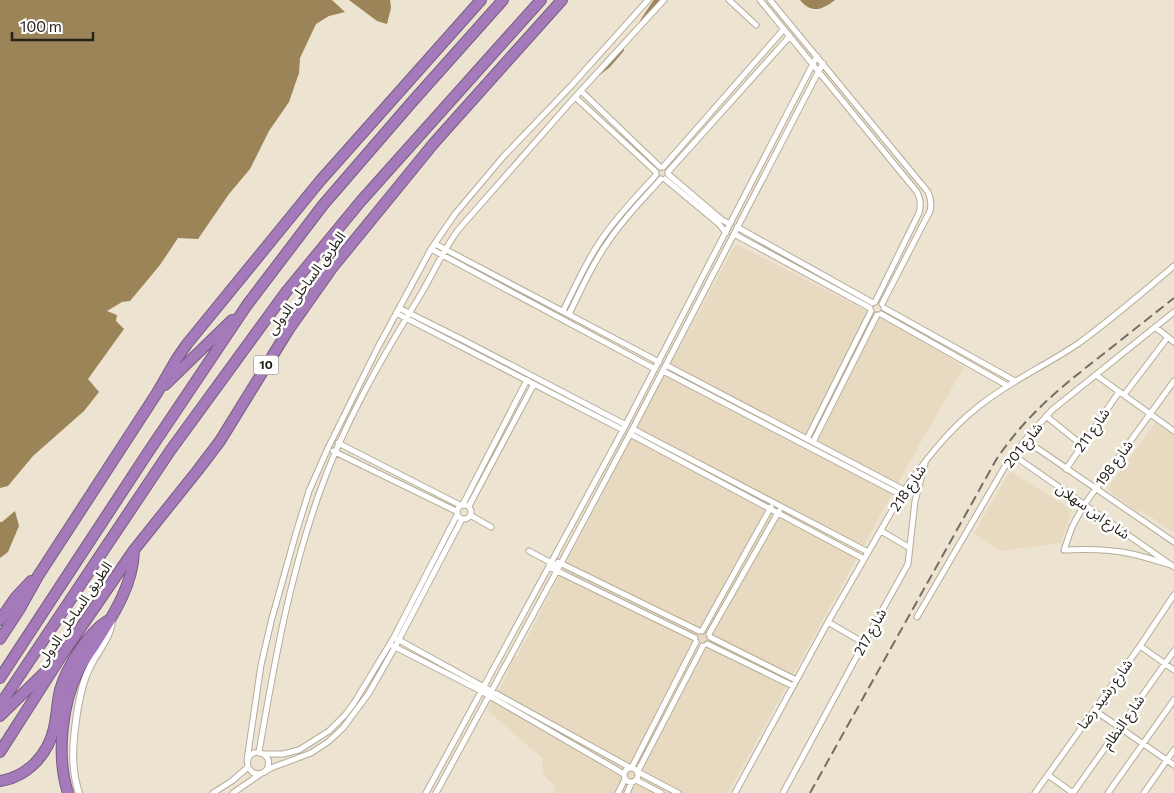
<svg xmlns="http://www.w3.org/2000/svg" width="1174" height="793" font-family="Commissioner,'Noto Sans Arabic',sans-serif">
<rect width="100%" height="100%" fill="#ede3d1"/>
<path fill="#e7dac0" d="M 736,244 L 915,336 L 964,367 L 910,461 L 728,793 L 556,793 L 554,785 L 543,774 L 542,758 L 487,710 L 510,670 L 508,668 L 514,656 L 517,657 L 665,374 Z
M 1156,422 L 1174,435 L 1174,533 L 1141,510 L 1139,513 L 1107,489 Z
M 1010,471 L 1072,510 L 1061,543 L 1001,551 L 974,533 Z"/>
<path fill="#9b8457" d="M 0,0 L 332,0 L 345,12 L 329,16 L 316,24 L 300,58 L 299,73 L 289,102 L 269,131 L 250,169 L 229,194 L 198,239 L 178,238 L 160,265 L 130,301 L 122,302 L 107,311 L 117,315 L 116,321 L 124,329 L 88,379 L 99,392 L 84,411 L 33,456 L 8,486 L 0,488 Z
M 349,0 L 390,0 L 391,8 L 387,24 L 377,21 Z
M 800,0 L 835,0 C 822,10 812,14 800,0 Z
M 15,511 L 19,526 L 8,552 L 0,558 L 0,522 L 2,522 Z"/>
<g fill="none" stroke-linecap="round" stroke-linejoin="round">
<path stroke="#9b8457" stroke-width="5.5" d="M 643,21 L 657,0
M 599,72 L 608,65 L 621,50"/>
<defs>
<path id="minor" d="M 729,0 L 756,25
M 760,0 L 917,192 C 921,200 921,205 919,213 L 875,302
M 770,0 L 928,192 C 931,199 932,204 930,211 L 882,304
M 581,91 L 660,167
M 575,97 L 656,172
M 663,167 L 784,29
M 668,172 L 790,36
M 668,174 L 722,220 L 730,224
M 665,179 L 719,224 L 726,233
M 737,227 L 873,303
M 734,234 L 870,308
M 435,244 L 659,362
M 431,249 L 655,369
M 399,308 L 465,341 L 626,425
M 884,308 L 1015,381
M 563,311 C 575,287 586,262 601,240 C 617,216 637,196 656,175
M 396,313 L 623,430
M 569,314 C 581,290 592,264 608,242 C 623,219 643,199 661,179
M 881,314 L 1008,386
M 1155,327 L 1174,342
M 666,365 L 904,490
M 663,371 L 901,495
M 1096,375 L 1174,431
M 1124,395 L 1168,337
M 1046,416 L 1082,445
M 633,429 L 868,552
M 630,434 L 864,559
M 807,439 L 871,311
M 1025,440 L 1174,542
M 813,442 L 877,315
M 338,443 L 460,505
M 333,451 L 456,511
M 1013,455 L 1174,567
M 1066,469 L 1119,392
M 463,504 L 527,380
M457 512a7 7 0 1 1 14 0a7 7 0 1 1-14 0Z
M 469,506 L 534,384
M 470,515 L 491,527
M 881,531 L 910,548
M 529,551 L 559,567
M 558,562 L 699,631
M 1171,565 C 1158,561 1145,557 1132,554 C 1110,549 1087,549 1064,550 L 1072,527 L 1084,505 L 1174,381
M 549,567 L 695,638
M 917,617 L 1004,468 L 1025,440 L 1052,410 L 1174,312
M 828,622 L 864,643
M 702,631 L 771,507
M 709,634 L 779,511
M 710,637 L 796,680
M 397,639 L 629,767
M 707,644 L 793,686
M 393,646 L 481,691 L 624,774
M 1140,646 L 1174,670
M 1094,710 L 1174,765
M 259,752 C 274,665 289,578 319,494 C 343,425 380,361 418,299 C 432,276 442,252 458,230 L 575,97 L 664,0
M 264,754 L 283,754 L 299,750 L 329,731 L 345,715 L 354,703 L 394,637 L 457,515
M 247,760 L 261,665 L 272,618 L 296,533 L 309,491 L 328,448 L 377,349 L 431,249 L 455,214 L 503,157 L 571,86 L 648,0
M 632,767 L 696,642
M624 775a7 7 0 1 1 14 0a7 7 0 1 1-14 0Z
M 638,771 L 703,646
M 265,772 C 280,752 243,743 248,767 L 253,773 L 260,774 L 271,768 L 311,753 L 328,742 L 343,728 L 369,693 L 395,647 L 462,519
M 638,772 L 678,793
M 1048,775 L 1073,793
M 636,780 L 661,793
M 213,793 L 232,781 L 248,767
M 233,793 L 259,775
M 426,793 L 623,430 L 817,56
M 436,793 L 559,567 L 630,434 L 823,63
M 618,793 L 625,779
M 627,793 L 632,782
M 735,793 L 828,622 L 901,495 C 923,463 948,430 979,406 C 1010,381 1047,365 1079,343 C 1112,319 1143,292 1174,266
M 783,793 L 864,643 L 908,564 L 915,501 L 925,464
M 1035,793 L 1140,646 L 1174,595
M 1073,793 L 1174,651
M 1108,793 L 1174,700
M 1144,793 L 1174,750"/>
<path id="tertiary" d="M 79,793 C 70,766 73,741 77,713 C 80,696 83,680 91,665 C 98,651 111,637 112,620"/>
<path id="motorway" d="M 165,385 L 232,320
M 0,620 L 16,597 L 31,581
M 0,639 L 19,610 L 38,576 L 157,393 L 176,360 L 187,344 L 320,181 L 481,0
M 0,678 L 147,454 L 247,305 L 323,205 L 412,102 L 503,0
M 0,705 L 170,451 L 286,292 L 361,201 L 541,0
M 0,716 L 49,668
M 0,752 L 62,655 L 134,550 L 198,470 L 220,441 L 289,329 L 332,268 L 434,143 L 562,0
M 0,781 C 27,777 48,755 54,728 C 57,715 57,702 60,690 C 66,668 88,633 107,621
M 68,793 C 56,756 62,703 79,669 C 83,661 89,653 94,646 C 112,617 133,586 134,551"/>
</defs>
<use href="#minor" stroke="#b5ab9a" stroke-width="7"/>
<use href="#tertiary" stroke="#b5ab9a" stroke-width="8"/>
<use href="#motorway" stroke="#785b83" stroke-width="12"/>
<use href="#minor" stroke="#fff" stroke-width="5"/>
<use href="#tertiary" stroke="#fff" stroke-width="6"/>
<use href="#motorway" stroke="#a57abb" stroke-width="10"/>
<path stroke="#746e63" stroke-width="2" stroke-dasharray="10 5" stroke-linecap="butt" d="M 810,793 L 996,460 C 1025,416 1061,387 1102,355 C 1126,336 1150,317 1174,298"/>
</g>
<g text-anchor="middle" stroke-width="5" stroke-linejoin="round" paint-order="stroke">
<rect fill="#fff" stroke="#66645f" stroke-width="1" x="253.5" y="355.5" width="25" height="19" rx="4"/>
<g font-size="12" font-weight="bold" fill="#25211b">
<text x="266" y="369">10</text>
</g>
<g font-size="14" fill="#25211b" stroke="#fff">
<text transform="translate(306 283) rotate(-54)" y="5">الطريق الساحلى الدولى</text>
<text transform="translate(1092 430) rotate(-55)" y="5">شارع 211</text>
<text transform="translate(1023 445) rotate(-52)" y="5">شارع 201</text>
<text transform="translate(1114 463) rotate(-54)" y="5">شارع 198</text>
<text transform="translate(908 488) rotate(-56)" y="5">شارع 218</text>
<text transform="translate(1093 511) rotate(35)" y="5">شارع ابن سهلان</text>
<text transform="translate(74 614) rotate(-56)" y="5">الطريق الساحلى الدولى</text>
<text transform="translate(870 632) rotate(-61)" y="5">شارع 217</text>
<text transform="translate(1105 694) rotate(-54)" y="5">شارع رشيد رضا</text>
<text transform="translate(1123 722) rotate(-55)" y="5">شارع النظام</text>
</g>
</g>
<path d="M12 32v8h81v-8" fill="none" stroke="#25211b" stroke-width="2.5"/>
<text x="20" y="32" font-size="15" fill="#25211b" stroke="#ffffff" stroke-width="4" paint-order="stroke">100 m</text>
</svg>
